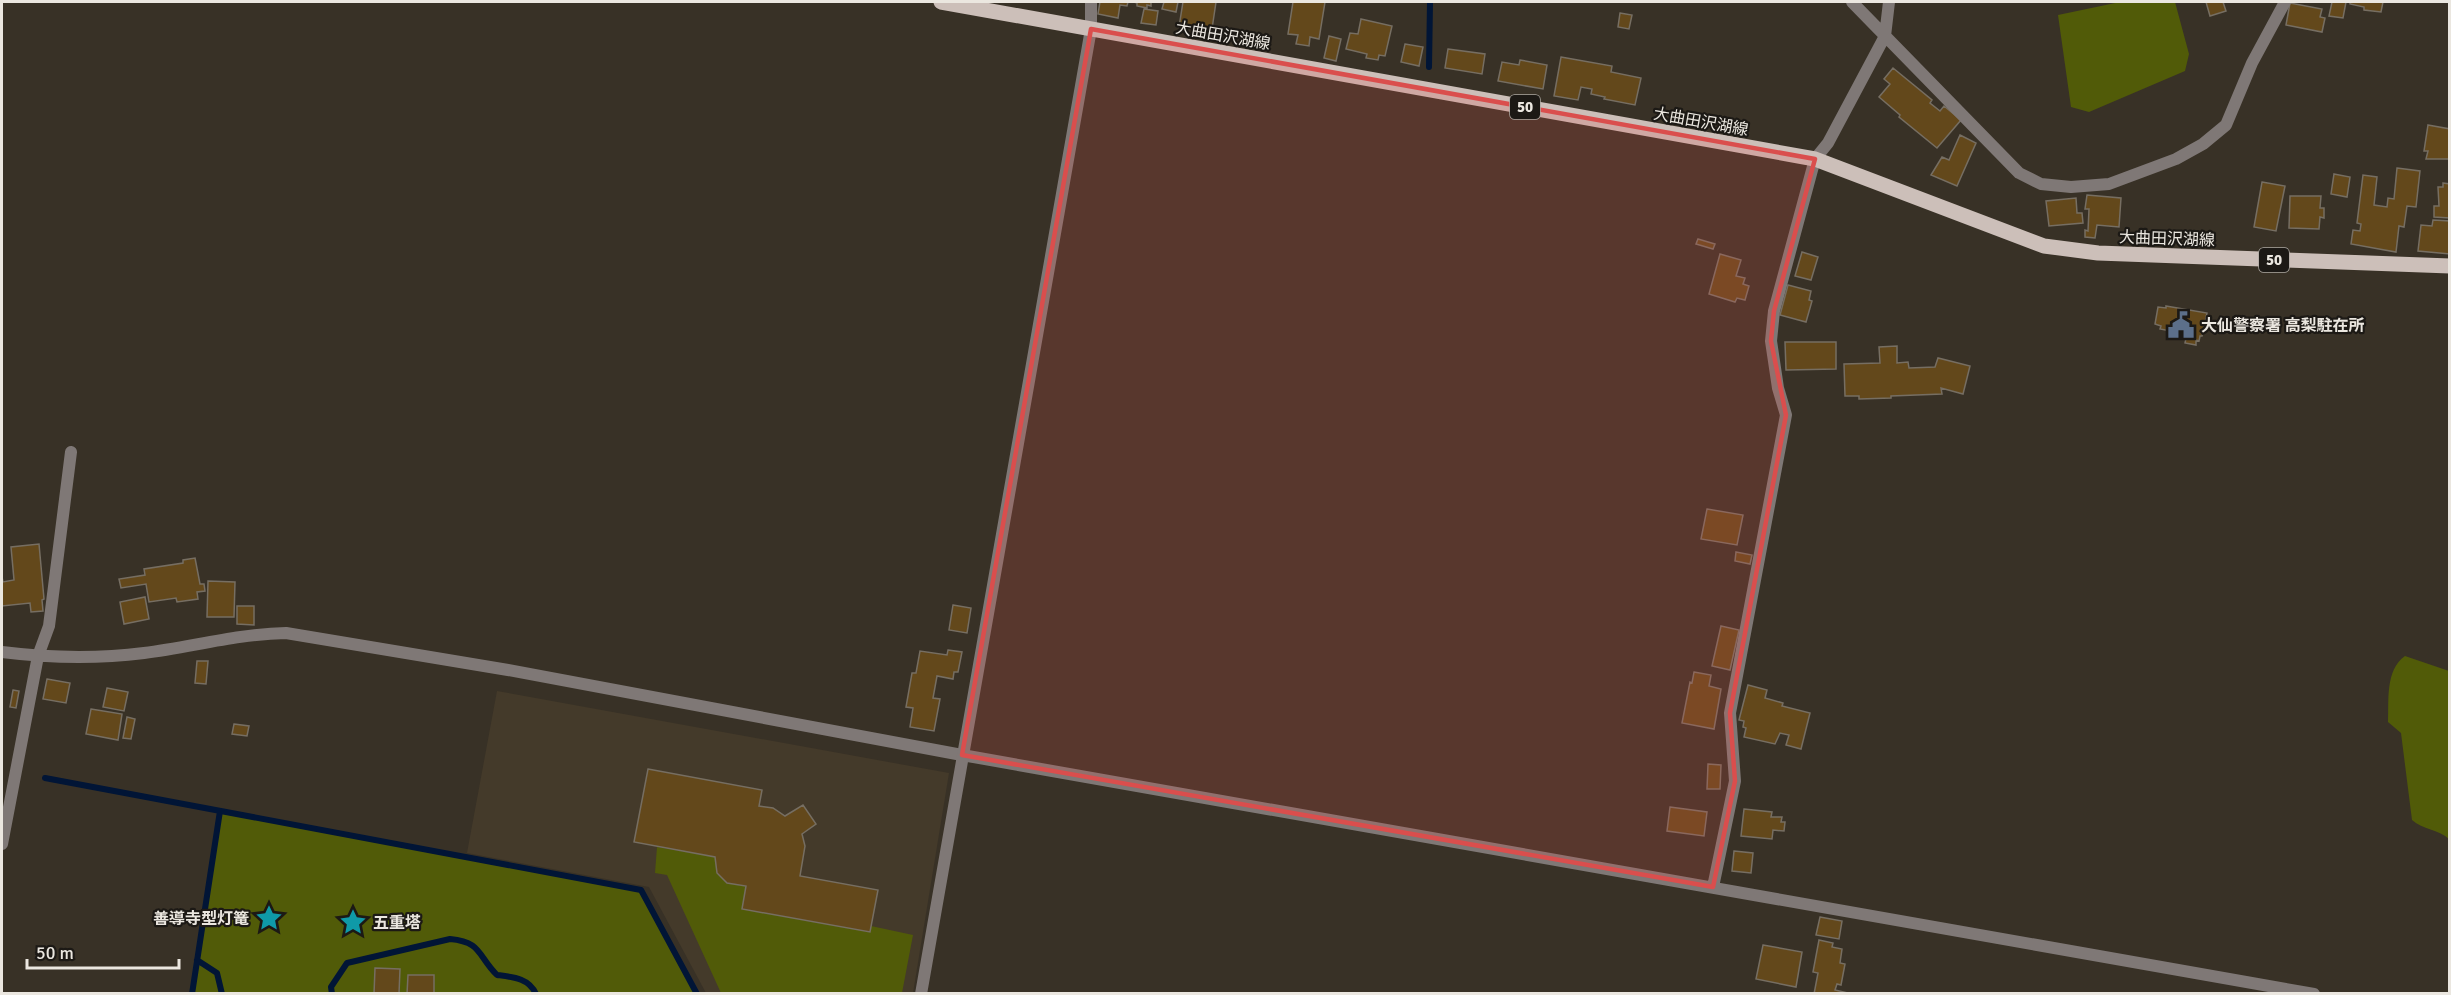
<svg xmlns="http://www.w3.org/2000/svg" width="2451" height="995" font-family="Signika,'Noto Sans JP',sans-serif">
<rect width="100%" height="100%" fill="#383126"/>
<path fill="#443a2a" d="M 497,691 L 949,773 L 913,993 L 706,993 L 649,887 L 467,853 Z"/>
<path fill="#515b08" d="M 2120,2 L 2175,2 L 2189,54 L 2185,71 L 2089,112 L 2071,107 L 2058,15 Z
M 2405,656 L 2449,671 L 2449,839 C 2438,829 2423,830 2412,820 L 2401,733 L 2388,722 C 2389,701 2385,670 2405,656 Z
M 220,811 L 641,890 L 697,993 L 192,994 Z
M 657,847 L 715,857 L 727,883 L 746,886 L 742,909 L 870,932 L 871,926 L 913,935 L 902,993 L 721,993 L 667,875 L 655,873 Z"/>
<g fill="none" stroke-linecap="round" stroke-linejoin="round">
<path stroke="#011536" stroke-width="6" d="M 1429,67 L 1430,2
M 45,778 L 641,890 L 697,994
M 197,960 L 217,973 L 222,994
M 192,994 L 220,811
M 332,994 L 331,987 L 347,963 L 450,939 C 482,942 477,955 497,975 C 513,977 529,978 536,994"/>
</g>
<path fill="#63481b" stroke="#766e62" stroke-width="1.5" d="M 1100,2 L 1128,2 L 1127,6 L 1120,5 L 1118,18 L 1098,14 Z
M 1134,2 L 1151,2 L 1151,6 L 1147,5 L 1147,8 L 1137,6 L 1137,3 Z
M 1164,2 L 1178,2 L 1176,12 L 1162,9 Z
M 1183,2 L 1216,2 L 1212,29 L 1200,27 L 1199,30 L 1179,27 Z
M 1293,2 L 1325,2 L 1319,39 L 1310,37 L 1309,46 L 1296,44 L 1298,35 L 1288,34 Z
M 2206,2 L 2223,2 L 2226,11 L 2210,16 Z
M 2332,2 L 2346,2 L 2343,18 L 2329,16 Z
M 2350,2 L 2383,2 L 2381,12 L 2364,10 L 2364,7 L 2350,4 Z
M 2290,3 L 2322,9 L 2320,17 L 2325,18 L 2322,32 L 2286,25 Z
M 1144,9 L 1158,11 L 1156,25 L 1141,23 Z
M 1620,13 L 1632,15 L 1629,29 L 1618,27 Z
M 1361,19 L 1392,26 L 1385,56 L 1379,55 L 1378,60 L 1366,58 L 1367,54 L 1346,49 L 1350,33 L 1358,34 Z
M 1329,36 L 1341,39 L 1336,61 L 1324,58 Z
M 1405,44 L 1423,47 L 1419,66 L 1401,62 Z
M 1448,49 L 1485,54 L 1482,74 L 1445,68 Z
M 1561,57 L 1612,66 L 1611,72 L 1641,78 L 1635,105 L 1604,99 L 1605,97 L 1591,94 L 1592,89 L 1581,87 L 1578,100 L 1554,96 Z
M 1520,60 L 1547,65 L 1543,89 L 1498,81 L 1502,62 L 1519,65 Z
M 1893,68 L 1932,100 L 1930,103 L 1940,111 L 1944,106 L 1961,120 L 1937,148 L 1899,117 L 1900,115 L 1879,97 L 1890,84 L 1884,79 Z
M 2428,125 L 2450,129 L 2450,159 L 2426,159 L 2428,151 L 2424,151 Z
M 1960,135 L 1976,143 L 1957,186 L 1931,175 L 1942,157 L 1949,160 Z
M 2397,168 L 2420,171 L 2416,207 L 2407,206 L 2404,227 L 2399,226 L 2396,252 L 2351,244 L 2353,230 L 2360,231 L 2361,224 L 2357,223 L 2363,175 L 2377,177 L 2374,205 L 2387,207 L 2388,198 L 2394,199 Z
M 2334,174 L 2350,177 L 2347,197 L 2331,194 Z
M 2262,182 L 2285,186 L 2276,231 L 2254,227 Z
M 2443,183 L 2450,184 L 2450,218 L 2434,217 L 2434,206 L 2439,206 L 2438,187 L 2443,187 Z
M 2087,195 L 2121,198 L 2119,227 L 2097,225 L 2095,238 L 2085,237 L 2085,230 L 2088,231 L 2089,209 L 2085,209 Z
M 2290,196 L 2321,196 L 2320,208 L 2324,208 L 2324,218 L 2320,217 L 2319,229 L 2289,228 Z
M 2076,198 L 2077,213 L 2082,213 L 2083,223 L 2049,226 L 2046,201 Z
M 2433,220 L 2450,221 L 2450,254 L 2418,251 L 2421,225 L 2432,226 Z
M 1698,239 L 1715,244 L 1713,249 L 1696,244 Z
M 1802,252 L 1818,257 L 1811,280 L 1795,276 Z
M 1720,254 L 1741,260 L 1736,276 L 1745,278 L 1743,284 L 1749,286 L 1745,300 L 1737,298 L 1735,302 L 1709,294 Z
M 1788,285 L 1811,291 L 1809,300 L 1812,301 L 1806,322 L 1780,315 Z
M 2166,306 L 2207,313 L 2202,336 L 2200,336 L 2199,341 L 2196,340 L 2196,345 L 2185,343 L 2187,334 L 2160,329 L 2161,326 L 2155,324 L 2158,307 L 2166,308 Z
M 1785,342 L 1836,342 L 1836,369 L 1786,370 Z
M 1897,346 L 1897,363 L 1908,362 L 1909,368 L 1935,367 L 1938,358 L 1970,366 L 1963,394 L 1941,388 L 1942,394 L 1891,396 L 1891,398 L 1859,399 L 1859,396 L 1845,396 L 1844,364 L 1880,363 L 1879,347 Z
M 1707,509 L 1743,515 L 1737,545 L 1701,539 Z
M 39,544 L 44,599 L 42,600 L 43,611 L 31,612 L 30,603 L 2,606 L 2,577 L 3,582 L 14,580 L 11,547 Z
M 1736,552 L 1752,555 L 1750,564 L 1735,561 Z
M 195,558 L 200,584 L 204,584 L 205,591 L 197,592 L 198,599 L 177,602 L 176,598 L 149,602 L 146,584 L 121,588 L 119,579 L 145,575 L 144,569 L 183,563 L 183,560 Z
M 208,581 L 235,582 L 234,617 L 207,617 Z
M 145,597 L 149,619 L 124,624 L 120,602 Z
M 953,605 L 971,608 L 967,633 L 949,630 Z
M 237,606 L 254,606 L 254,625 L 237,624 Z
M 1721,626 L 1739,630 L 1730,670 L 1712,666 Z
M 948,650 L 962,652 L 958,672 L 954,672 L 953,679 L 937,676 L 933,698 L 940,699 L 934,731 L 910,727 L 913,708 L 906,707 L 912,673 L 916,673 L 920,651 L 947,655 Z
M 197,661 L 208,661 L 206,684 L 195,683 Z
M 1694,672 L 1711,675 L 1709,686 L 1721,689 L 1714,729 L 1682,723 L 1690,682 L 1692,683 Z
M 47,679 L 70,683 L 66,703 L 43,699 Z
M 1748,685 L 1767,690 L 1765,698 L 1783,703 L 1782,706 L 1810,713 L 1801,749 L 1786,745 L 1789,735 L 1780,733 L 1775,744 L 1744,737 L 1746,728 L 1743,727 L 1744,721 L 1739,720 Z
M 107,688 L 128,692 L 124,711 L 103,707 Z
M 13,690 L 19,691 L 16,708 L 10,707 Z
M 91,709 L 122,714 L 118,740 L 86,734 Z
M 127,717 L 135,719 L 131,739 L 123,738 Z
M 234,724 L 249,726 L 247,736 L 232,734 Z
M 1708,764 L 1721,765 L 1720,789 L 1707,789 Z
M 648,769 L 762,790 L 759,806 L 773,808 L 785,816 L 803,805 L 816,824 L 802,834 L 805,846 L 800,876 L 878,890 L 870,932 L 742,909 L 746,886 L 727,883 L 717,873 L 715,857 L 634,842 Z
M 1670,807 L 1707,812 L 1704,836 L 1667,831 Z
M 1744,809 L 1772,812 L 1771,817 L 1782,817 L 1781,822 L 1785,822 L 1784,831 L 1773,830 L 1772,839 L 1741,836 Z
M 1734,851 L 1753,853 L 1751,873 L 1732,871 Z
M 1820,917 L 1842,921 L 1839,939 L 1816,935 Z
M 1819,940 L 1833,943 L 1832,947 L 1842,949 L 1840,963 L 1845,964 L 1841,985 L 1837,984 L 1835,990 L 1852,994 L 1814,994 L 1818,973 L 1813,972 Z
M 1763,945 L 1802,952 L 1796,987 L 1756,979 Z
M 375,968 L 400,969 L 399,994 L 374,994 Z
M 408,975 L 434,975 L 434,994 L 407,994 Z"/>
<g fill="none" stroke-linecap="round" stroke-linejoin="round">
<path stroke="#7f7876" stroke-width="12" d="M 1091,2 L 1091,29
M 1852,2 L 2019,173 L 2041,184 L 2071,187 L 2109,184 L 2176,159 L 2203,144 L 2226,125 L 2252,63 L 2285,2
M 2,652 C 50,658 96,659 144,653 C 192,647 237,634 286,633 L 508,670 L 962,755 L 2314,994
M 2,844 L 38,656 L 49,626 L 71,452
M 1713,887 L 1735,781 L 1730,713 L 1786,415 L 1778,388 L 1771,341 L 1774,311 L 1815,159 L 1828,143 L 1885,36 L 1889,2"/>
<path stroke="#7f7876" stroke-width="12" d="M 921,994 L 1091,29"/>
<path stroke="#ccbfb9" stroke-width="15" d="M 941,2 L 1815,159 L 2044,246 L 2098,253 L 2450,266"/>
</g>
<path fill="#da4e4d" fill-opacity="0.2" stroke="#da4e4d" stroke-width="4.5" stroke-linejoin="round" d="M 1091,29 L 1815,159 L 1774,311 L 1771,341 L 1786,415 L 1730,713 L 1735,781 L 1713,887 L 962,755 Z"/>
<defs>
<symbol id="civic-bare" viewBox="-9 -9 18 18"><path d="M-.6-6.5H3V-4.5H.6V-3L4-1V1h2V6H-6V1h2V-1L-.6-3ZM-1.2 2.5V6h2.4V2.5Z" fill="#5c6f8a" stroke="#1c1915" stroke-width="2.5" paint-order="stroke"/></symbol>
<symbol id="sight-bare" viewBox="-9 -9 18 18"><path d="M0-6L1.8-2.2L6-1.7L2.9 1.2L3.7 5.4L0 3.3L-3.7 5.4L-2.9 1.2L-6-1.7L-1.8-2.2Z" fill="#0f9aa8" stroke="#1c1915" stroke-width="2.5" paint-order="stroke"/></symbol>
</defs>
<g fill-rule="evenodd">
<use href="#civic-bare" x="2162" y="306" width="38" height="38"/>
<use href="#sight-bare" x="250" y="899" width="38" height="38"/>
<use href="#sight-bare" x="334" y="903" width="38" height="38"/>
</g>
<g text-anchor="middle" stroke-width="4.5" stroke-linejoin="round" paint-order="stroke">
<g fill="#1c1915" stroke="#ada9a3" stroke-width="1.5">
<rect x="1510" y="95" width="30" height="24" rx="4.5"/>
<rect x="2259" y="248" width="30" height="24" rx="4.5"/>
</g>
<g font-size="15" font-weight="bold" fill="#ebe7e0">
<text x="1525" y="112">50</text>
<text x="2274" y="265">50</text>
</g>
<g font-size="16" fill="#ebe7e0" stroke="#1c1915">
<text transform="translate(1223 35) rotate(10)" y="6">大曲田沢湖線</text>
<text transform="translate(1701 121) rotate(10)" y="6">大曲田沢湖線</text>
<text transform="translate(2167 238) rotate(2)" y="6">大曲田沢湖線</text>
</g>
<g font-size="16" font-weight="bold" fill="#ebe7e0" stroke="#1c1915" text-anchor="start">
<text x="2201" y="331">大仙警察署 高梨駐在所</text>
<text x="249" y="924" text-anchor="end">善導寺型灯篭</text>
<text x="373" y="928">五重塔</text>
</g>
</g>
<rect width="2451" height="995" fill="none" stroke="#ebe7e0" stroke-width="6"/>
<path d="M27 959v9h152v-9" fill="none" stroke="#ebe7e0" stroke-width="3"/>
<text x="36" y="959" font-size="18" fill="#ebe7e0" stroke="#1c1915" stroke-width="4.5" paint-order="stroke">50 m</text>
</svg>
